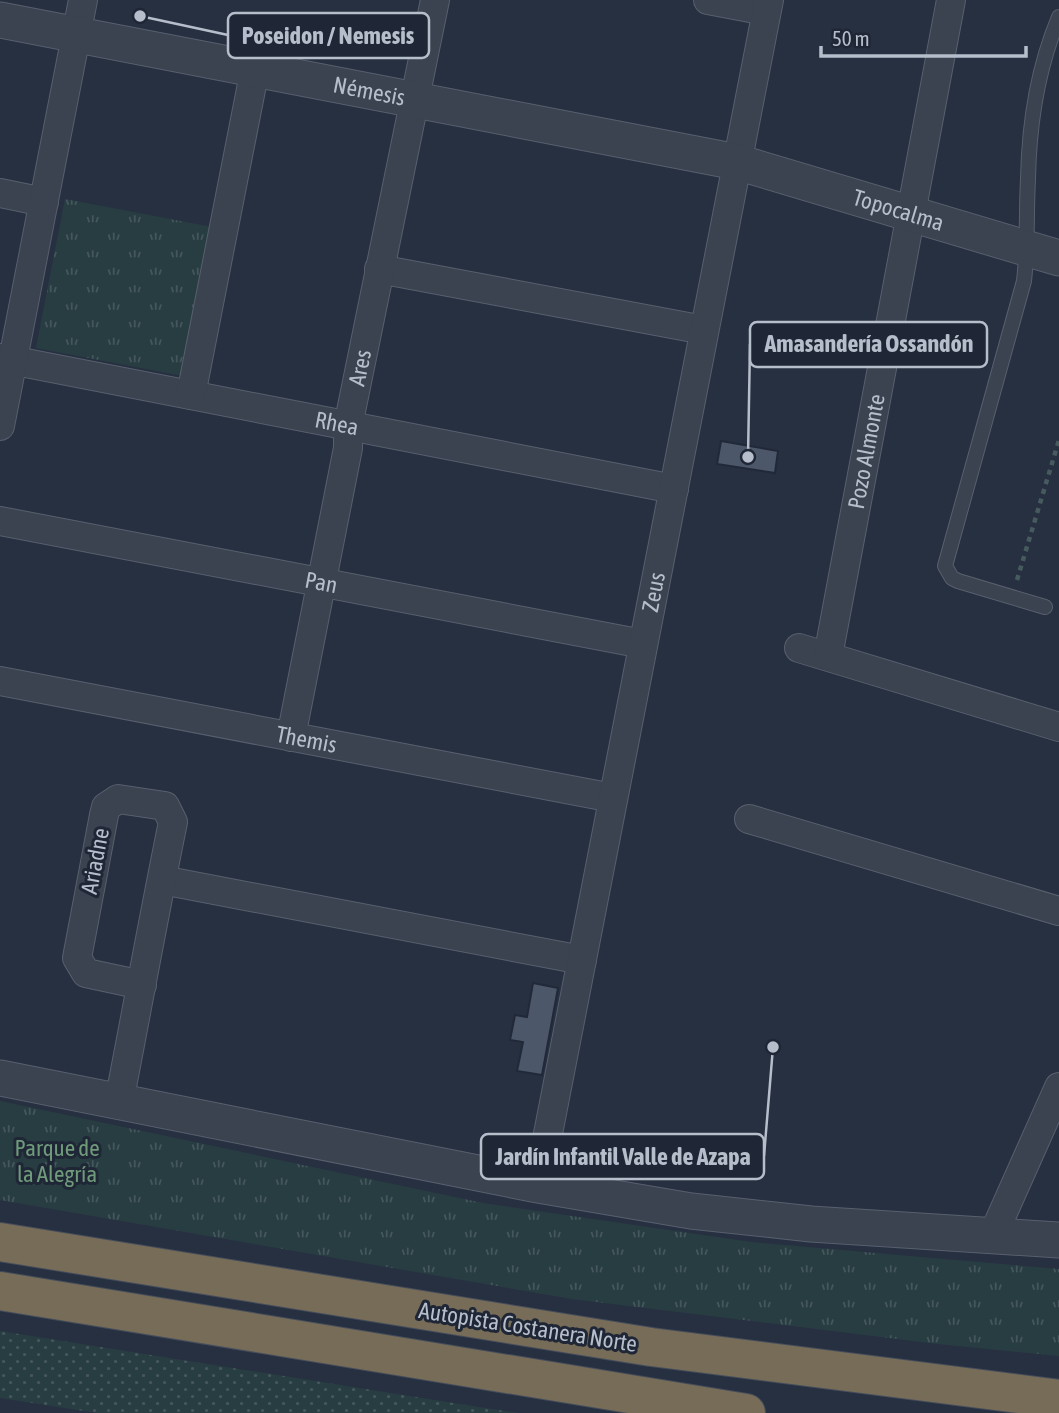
<svg xmlns="http://www.w3.org/2000/svg" width="1059" height="1413" font-family="'Asap Condensed',sans-serif">
<defs>
<pattern id="grass-dots" width="8" height="8" patternUnits="userSpaceOnUse" patternTransform="scale(1.75)"><rect width="8" height="8" fill="#283d42"/><path d="M2 2h.1M6 6h.1" fill="none" stroke="#45575c" stroke-width="1.8" stroke-linecap="round"/></pattern>
<pattern id="park-tufts" width="24" height="20" patternUnits="userSpaceOnUse" patternTransform="scale(1.75)"><rect width="24" height="20" fill="#283d42"/><path d="M3 7l-1-3M5 7V3M7 7l1-3M15 17l-1-3M17 17v-4M19 17l1-3" fill="none" stroke="#45575c"/></pattern>
</defs>
<rect width="100%" height="100%" fill="#263041"/>
<path fill="url(#grass-dots)" d="M 0,1331 L 485,1408 L 519,1413 L 97,1413 L 0,1398 Z"/>
<path fill="url(#park-tufts)" d="M 65,199 L 212,227 L 183,376 L 36,348 Z
M 0,1101 L 483,1203 L 751,1242 L 1059,1269 L 1059,1356 L 938,1344 L 572,1299 L 0,1200 Z"/>
<path fill="#4c576a" stroke="#212938" stroke-width="2" d="M 721,441 L 778,451 L 775,473 L 717,464 Z
M 533,983 L 558,988 L 542,1075 L 517,1071 L 523,1042 L 510,1040 L 515,1015 L 527,1017 Z"/>
<g fill="none" stroke-linecap="round" stroke-linejoin="round">
<defs>
<path id="service" d="M 1045,607 L 958,581 L 952,578 L 945,566 L 1024,281 C 1028,247 1026,214 1028,179 C 1029,125 1038,67 1059,17"/>
<g id="minor">
<path d="M 708,0 L 766,11"/>
<path d="M 0,193 L 44,202"/>
<path d="M 379,269 L 704,330"/>
<path id="s1" d="M 0,358 L 674,489"/>
<path d="M 191,395 L 255,69"/>
<path d="M 0,426 L 83,0"/>
<path id="s2" d="M 0,521 L 643,644"/>
<path d="M 799,648 L 1059,727"/>
<path id="s3" d="M 828,656 L 951,0"/>
<path id="s4" d="M 0,681 L 613,798"/>
<path id="s5" d="M 291,737 L 348,448 L 348,426 L 435,0"/>
<path d="M 749,819 L 1059,911"/>
<path d="M 162,880 L 582,960"/>
<path d="M 119,1102 C 137,1009 154,915 173,822 L 165,806 L 118,799 L 106,807 L 104,815 L 77,958 L 86,973 L 142,985"/>
<path id="s6" d="M 538,1185 L 769,0"/>
<path d="M 993,1235 L 1059,1087"/>
</g>
<g id="tertiary">
<path id="s7" d="M 0,20 L 737,162 L 1059,258"/>
<path d="M 0,1078 L 538,1185 L 691,1211 L 811,1224 L 1059,1240"/>
</g>
<path id="motorway" d="M 0,1242 L 651,1347 L 1059,1399
M 0,1291 L 746,1413"/>
</defs>
<use href="#service" stroke="#58606e" stroke-width="16"/>
<use href="#minor" stroke="#58606e" stroke-width="30"/>
<use href="#tertiary" stroke="#58606e" stroke-width="37"/>
<use href="#motorway" stroke="#454d5b" stroke-width="40"/>
<path stroke="#475a5e" stroke-width="4.5" stroke-dasharray="5 5" stroke-linecap="butt" d="M 1017,580 L 1059,440"/>
<use href="#service" stroke="#3b4250" stroke-width="14"/>
<use href="#minor" stroke="#3b4250" stroke-width="28"/>
<use href="#tertiary" stroke="#3b4250" stroke-width="35"/>
<use href="#motorway" stroke="#766c58" stroke-width="38"/>
</g>
<g text-anchor="middle" stroke-width="6" stroke-linejoin="round" paint-order="stroke">
<g font-size="23" fill="#b7becb" stroke="#1f2736">
<text dy="8" stroke="none"><textPath href="#s7" startOffset="376">Némesis</textPath></text>
<text dy="8" stroke="none"><textPath href="#s7" startOffset="919">Topocalma</textPath></text>
<text dy="8" stroke="none"><textPath href="#s5" startOffset="376">Ares</textPath></text>
<text dy="8" stroke="none"><textPath href="#s1" startOffset="343">Rhea</textPath></text>
<text dy="8" stroke="none"><textPath href="#s3" startOffset="208">Pozo Almonte</textPath></text>
<text dy="8" stroke="none"><textPath href="#s2" startOffset="327">Pan</textPath></text>
<text dy="8" stroke="none"><textPath href="#s6" startOffset="604">Zeus</textPath></text>
<text dy="8" stroke="none"><textPath href="#s4" startOffset="312">Themis</textPath></text>
<text transform="translate(95 861) rotate(-79)" y="8">Ariadne</text>
<text transform="translate(528 1327) rotate(9)" y="8">Autopista Costanera Norte</text>
</g>
<g font-size="23" fill="#6f9b7b" stroke="#1f2736">
<text x="57" y="1156">Parque de<tspan x="57" dy="26">la Alegría</tspan></text>
</g>
</g>
<path fill="none" stroke="#b7becb" stroke-width="2.5" d="M140 16L228 35M748 457L750 344M773 1047L764 1156"/>
<g fill="#b7becb" stroke="#1f2736" stroke-width="2.5">
<circle cx="140" cy="16" r="7"/>
<circle cx="748" cy="457" r="7"/>
<circle cx="773" cy="1047" r="7"/>
</g>
<g fill="#1f2736" stroke="#b7becb" stroke-width="2.5">
<rect x="228" y="13" width="201" height="45" rx="7"/>
<rect x="750" y="322" width="237" height="45" rx="7"/>
<rect x="481" y="1134" width="283" height="45" rx="7"/>
</g>
<g font-size="24" text-anchor="middle" font-weight="bold" fill="#b7becb">
<text x="328" y="44">Poseidon / Nemesis</text>
<text x="869" y="352">Amasandería Ossandón</text>
<text x="623" y="1165">Jardín Infantil Valle de Azapa</text>
</g>
<path d="M821 46v10h205v-10" fill="none" stroke="#b7becb" stroke-width="3.5"/>
<text x="832" y="46" font-size="21" fill="#b7becb" stroke="#1f2736" stroke-width="5" paint-order="stroke">50 m</text>
</svg>
